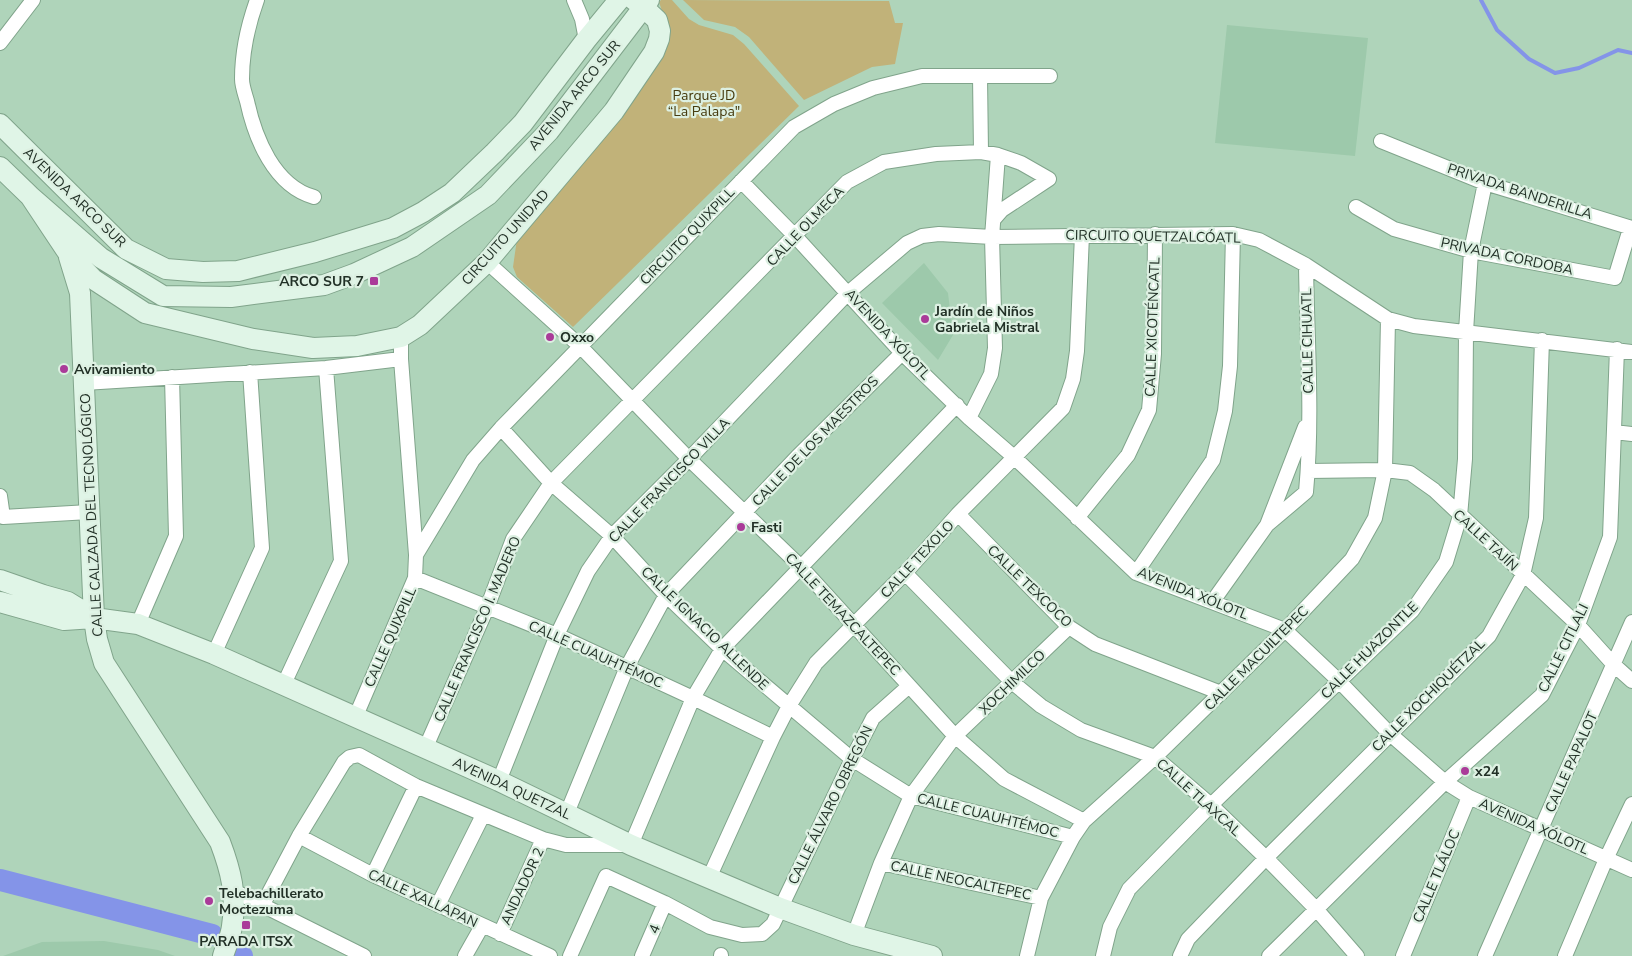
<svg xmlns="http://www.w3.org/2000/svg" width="1632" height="956" font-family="'Nunito Sans',sans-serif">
<rect width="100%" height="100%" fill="#afd4ba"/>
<path fill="#9dc9ab" d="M 1227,25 L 1368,38 L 1355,156 L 1215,143 Z
M 924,263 L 948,293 L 953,335 L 938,360 L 882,303 Z
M 104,941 L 158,950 L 175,956 L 3,956 L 42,942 Z"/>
<path fill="#c1b279" d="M 661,0 L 672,0 L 689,19 L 699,25 L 733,35 L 744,44 L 799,106 L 573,327 L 517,277 L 513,267 L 517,239 L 663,25 L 662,11 L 659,2 Z
M 683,0 L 889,1 L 895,23 L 903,23 L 895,64 L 872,67 L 804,100 L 749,37 L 735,27 L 704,20 Z"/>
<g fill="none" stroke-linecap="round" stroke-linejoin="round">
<path stroke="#8494e8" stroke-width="4" d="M 1481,0 L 1497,30 L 1529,59 L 1555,73 L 1579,68 L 1618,50 L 1632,53"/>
<path stroke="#8494e8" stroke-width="22" d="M 0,880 L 212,935
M 238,953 L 242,956"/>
<defs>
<path id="street" d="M 257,0 C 248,25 242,52 242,79 C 242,86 245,94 247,101 C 255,138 274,186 314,197
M 574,0 L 582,19 L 586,40
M 0,43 L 33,0
M 980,76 L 981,152
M 1381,141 L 1485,183 L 1632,228
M 741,181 L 795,236 L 902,353 L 969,418 L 1015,458 L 1136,573 L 1285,630 L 1339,681 L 1389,733 L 1445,782 L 1469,797 L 1632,870
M 1356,207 L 1394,229 L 1471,251 L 1615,278 L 1629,232 L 1629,227
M 487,262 L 580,346 L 689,459 L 800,566 L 955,736 L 1004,779 L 1084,821
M 84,383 L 326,368 L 401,359
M 969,418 L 991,374 L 995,348 L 992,237 L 998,155
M 501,428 L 551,483 L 612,536 L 666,595 L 722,649 L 852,759 L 911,796 L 1073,837
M 1614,432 L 1632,434
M 1308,471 L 1385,470 L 1410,473 L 1434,490 L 1578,625 L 1614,665 L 1632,681
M 0,496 L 3,517 L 89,512
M 958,514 L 1069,627 L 1095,644 L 1221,693
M 1077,518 L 1128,455 L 1149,410 L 1154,354 L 1155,234
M 1267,525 L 1306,492 C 1313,417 1307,340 1306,265
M 416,555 L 473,460 L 501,428 L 794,127 L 834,104 L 873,88 L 922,76 L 1050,76
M 905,573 L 1012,682 L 1041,706 L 1081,730 L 1155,757 L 1211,805 L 1266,858 L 1317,910 L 1357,956
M 1136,573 L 1213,460 L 1225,411 L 1230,366 L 1233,234
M 415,578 L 557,635 L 693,698 L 773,737
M 1213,601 L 1267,525 L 1305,427
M 138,624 L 176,536 L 172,377
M 214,654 L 262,548 L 250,372
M 283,686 L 341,561 L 326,368
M 355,718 L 415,578 L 416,555 L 401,359 L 401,337
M 425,749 L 487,608 L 513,539 L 551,483 L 847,182 L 884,162 L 936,154 L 981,152 L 998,155 L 1021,163 L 1049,179 L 1002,210 L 995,218
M 499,781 L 557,635 L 588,571 L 612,536 L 689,459 L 848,293 L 907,243 L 922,236 L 939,234 L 992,237 L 1233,234 L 1259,240 L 1306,265 L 1388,319 L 1414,326 L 1632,352
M 567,813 L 627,667 L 666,595 L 797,457 L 902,353
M 299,836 L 373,875 L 550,956
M 881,863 L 1041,898
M 373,875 L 416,786
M 709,878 L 773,737 L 789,706 L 816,663 L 905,573 L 958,514 L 1063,408 L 1073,379 L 1077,351 L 1082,235
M 234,891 L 364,956
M 438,905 L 483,815
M 262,906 L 299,836 L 344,762 L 350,757 L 359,755 L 416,786 L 543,839 L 566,845 L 631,845 L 693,698 L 722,649 L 957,405
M 500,934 L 543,839
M 854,935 L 881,863 L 911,796 L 955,736 L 1069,627
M 465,956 L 482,926
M 570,956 L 606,876 L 665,903 L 710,927 L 742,935 L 762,934 L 773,924 L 852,759 L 873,718 L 909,686
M 642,956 L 665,903
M 721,956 L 721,955
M 1027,956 L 1041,898 L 1073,837 L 1084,821 L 1155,757 L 1285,630 L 1352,559 L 1375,518 L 1385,470 L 1388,319
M 1103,956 L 1110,927 L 1129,889 L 1211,805 L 1412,611 L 1446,562 L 1460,516 L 1465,459 L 1466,332 L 1471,251 L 1485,183
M 1180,956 L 1188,939 L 1266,858 L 1489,636 L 1523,575 L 1536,518 L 1542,340
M 1269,956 L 1445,782 L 1542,695 L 1578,625 L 1610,537 L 1617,349
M 1403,956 L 1469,797
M 1485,956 L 1632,622
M 1565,956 L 1606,859 L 1632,804"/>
<path id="secondary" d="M 0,124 L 126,249 L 166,269 L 203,272 L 238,271 L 315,252 L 393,228 L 423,212 L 452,193 L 495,152 L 523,123 L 586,40 L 619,0
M 0,167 L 30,196 L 101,258 L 163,296 L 231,297 L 324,285 L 354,274 L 412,247 L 488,195 L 549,131 L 649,0
M 30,196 L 68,253 L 93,279 L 145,313 L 253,339 L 313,348 L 357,346 L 401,337 L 420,325 L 487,262 L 614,111 L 654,52 L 659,39 L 660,31 L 657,20 L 640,4 L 634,0
M 69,257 L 80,293 L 94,618 L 97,639 L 104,663 L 220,842 C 231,871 237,895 232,926 C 231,936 226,946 223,956
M 0,580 L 43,595 L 68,602 L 94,618
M 0,602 L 64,620 L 94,618 L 138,624 L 214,654 L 499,781 L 631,845 L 780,908 L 854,935 L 932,956"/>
</defs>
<use href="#street" stroke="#80a48b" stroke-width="16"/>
<use href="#secondary" stroke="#80a48b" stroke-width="22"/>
<use href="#street" stroke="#fff" stroke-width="14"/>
<use href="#secondary" stroke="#e0f5e7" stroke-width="20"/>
</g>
<g fill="#aa3b99" stroke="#ddf0e2" stroke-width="2">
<rect x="369" y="276" width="10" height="10" rx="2.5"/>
<circle cx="925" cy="319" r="5"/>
<circle cx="550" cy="337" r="5"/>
<circle cx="64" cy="369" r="5"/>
<circle cx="741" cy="527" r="5"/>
<circle cx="1465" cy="771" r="5"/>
<circle cx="209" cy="901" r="5"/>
<rect x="241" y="920" width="10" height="10" rx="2.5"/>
</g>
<g text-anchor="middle" stroke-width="4.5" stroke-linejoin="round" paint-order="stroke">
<g font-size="14" fill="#213026" stroke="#ddf0e2">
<text transform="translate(574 95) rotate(-51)" y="5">AVENIDA ARCO SUR</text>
<text transform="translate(1520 191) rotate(18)" y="5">PRIVADA BANDERILLA</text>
<text transform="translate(75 197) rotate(44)" y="5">AVENIDA ARCO SUR</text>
<text transform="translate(805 226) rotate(-46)" y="5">CALLE OLMECA</text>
<text transform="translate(687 236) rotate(-46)" y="5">CIRCUITO QUIXPILL</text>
<text transform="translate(1153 236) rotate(1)" y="5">CIRCUITO QUETZALCÓATL</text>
<text transform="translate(505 237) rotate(-48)" y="5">CIRCUITO UNIDAD</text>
<text transform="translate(1507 256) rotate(12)" y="5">PRIVADA CORDOBA</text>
<text transform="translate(1152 327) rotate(-88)" y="5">CALLE XICOTÉNCATL</text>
<text transform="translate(888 334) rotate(47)" y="5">AVENIDA XÓLOTL</text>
<text transform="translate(1307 341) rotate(-91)" y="5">CALLE CIHUATL</text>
<text transform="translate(815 441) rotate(-46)" y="5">CALLE DE LOS MAESTROS</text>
<text transform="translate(669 480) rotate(-46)" y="5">CALLE FRANCISCO VILLA</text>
<text transform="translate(91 515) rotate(-93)" y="5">CALLE CALZADA DEL TECNOLÓGICO</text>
<text transform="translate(1486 540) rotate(43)" y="5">CALLE TAJÍN</text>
<text transform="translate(917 559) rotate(-47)" y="5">CALLE TEXOLO</text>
<text transform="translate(1030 586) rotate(44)" y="5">CALLE TEXCOCO</text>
<text transform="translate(1193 593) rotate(22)" y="5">AVENIDA XÓLOTL</text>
<text transform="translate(843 614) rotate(47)" y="5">CALLE TEMAZCALTEPEC</text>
<text transform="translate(705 628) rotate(44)" y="5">CALLE IGNACIO ALLENDE</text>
<text transform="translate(477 629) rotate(-67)" y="5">CALLE FRANCISCO I. MADERO</text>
<text transform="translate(390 637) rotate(-66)" y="5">CALLE QUIXPILL</text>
<text transform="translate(1563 648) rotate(-64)" y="5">CALLE CITLALI</text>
<text transform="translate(1369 650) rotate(-45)" y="5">CALLE HUAZONTLE</text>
<text transform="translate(596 654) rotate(24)" y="5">CALLE CUAUHTÉMOC</text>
<text transform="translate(1256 658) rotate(-45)" y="5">CALLE MACUILTEPEC</text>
<text transform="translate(1012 682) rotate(-44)" y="5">XOCHIMILCO</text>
<text transform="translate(1428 695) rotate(-45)" y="5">CALLE XOCHIQUÉTZAL</text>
<text transform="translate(1571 762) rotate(-66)" y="5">CALLE PAPALOT</text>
<text transform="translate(512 788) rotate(25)" y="5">AVENIDA QUETZAL</text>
<text transform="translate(1199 797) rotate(42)" y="5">CALLE TLAXCAL</text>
<text transform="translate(830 805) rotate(-64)" y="5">CALLE ÁLVARO OBREGÓN</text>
<text transform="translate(988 815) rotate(14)" y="5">CALLE CUAUHTÉMOC</text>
<text transform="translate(1534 826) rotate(24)" y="5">AVENIDA XÓLOTL</text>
<text transform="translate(1436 876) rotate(-67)" y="5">CALLE TLÁLOC</text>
<text transform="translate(961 880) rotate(12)" y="5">CALLE NEOCALTEPEC</text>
<text transform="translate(522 886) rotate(-65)" y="5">ANDADOR 2</text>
<text transform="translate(423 898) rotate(25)" y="5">CALLE XALLAPAN</text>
<text transform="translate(654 929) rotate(-67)" y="5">4</text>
</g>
<g font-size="14" fill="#473c10" stroke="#ddf0e2">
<text x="704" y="100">Parque JD<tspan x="704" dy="16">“La Palapa"</tspan></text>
</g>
<g font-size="14" font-weight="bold" fill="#213026" stroke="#ddf0e2" text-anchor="start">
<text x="364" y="286" text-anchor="end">ARCO SUR 7</text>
<text x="935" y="316">Jardín de Niños<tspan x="935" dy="16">Gabriela Mistral</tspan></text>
<text x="560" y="342">Oxxo</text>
<text x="74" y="374">Avivamiento</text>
<text x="751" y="532">Fasti</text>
<text x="1475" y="776">x24</text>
<text x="219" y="898">Telebachillerato<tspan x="219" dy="16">Moctezuma</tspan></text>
<text x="246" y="946" text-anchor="middle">PARADA ITSX</text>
</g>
</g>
</svg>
